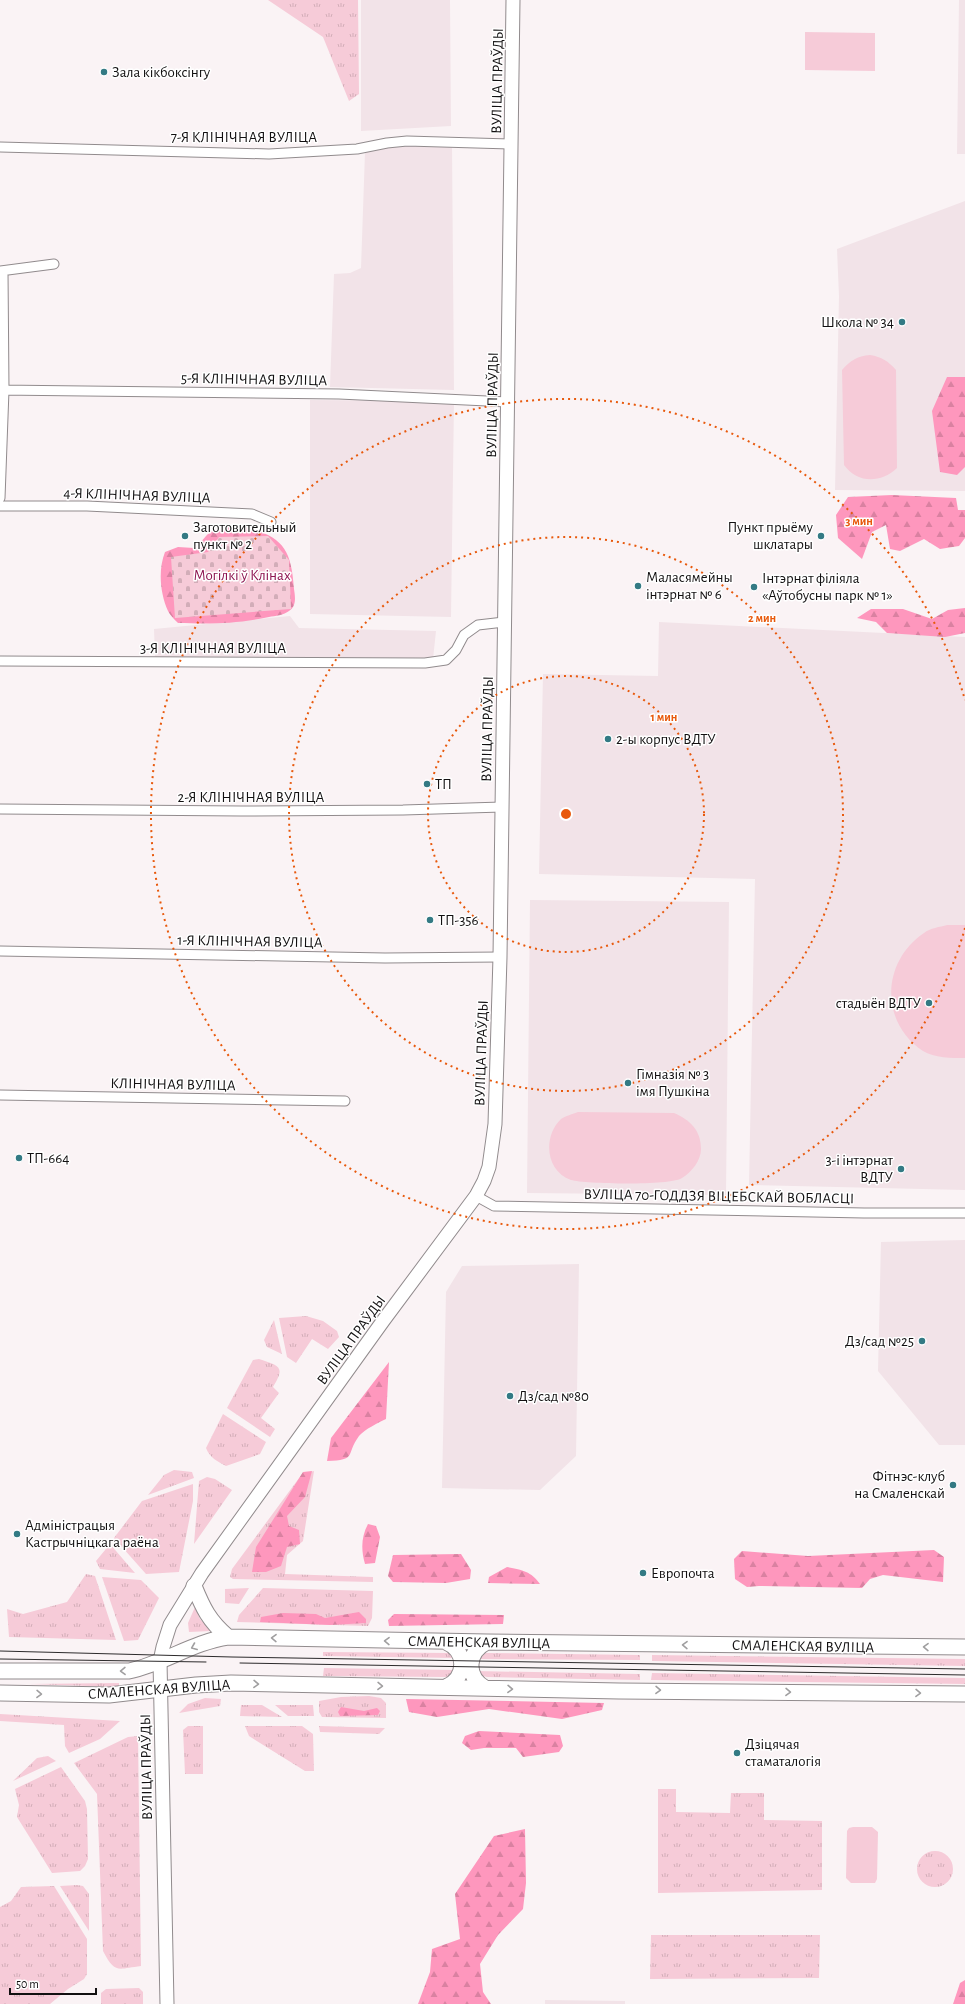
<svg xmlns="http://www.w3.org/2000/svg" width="965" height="2004" font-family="'Alegreya Sans',sans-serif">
<defs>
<pattern id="grass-tufts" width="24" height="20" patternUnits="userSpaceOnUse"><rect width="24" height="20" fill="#f6cbd8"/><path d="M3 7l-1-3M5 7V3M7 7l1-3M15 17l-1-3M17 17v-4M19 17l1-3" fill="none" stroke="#d2adb8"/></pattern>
<pattern id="forest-firs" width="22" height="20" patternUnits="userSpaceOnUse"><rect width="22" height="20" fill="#fe97bd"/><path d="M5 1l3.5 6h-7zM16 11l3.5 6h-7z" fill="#d981a1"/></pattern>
<pattern id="cemetery-stones" width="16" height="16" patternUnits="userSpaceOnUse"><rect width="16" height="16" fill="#f6cbd8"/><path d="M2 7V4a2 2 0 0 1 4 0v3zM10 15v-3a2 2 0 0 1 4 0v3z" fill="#d2adb8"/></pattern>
</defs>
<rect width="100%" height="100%" fill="#faf3f5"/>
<path fill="#f2e3e8" d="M 361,0 L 450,0 L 451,126 L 361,131 Z
M 959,0 L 965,0 L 965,154 L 957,154 Z
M 400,145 L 452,146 L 454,390 L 330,387 L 334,274 L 350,273 L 361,268 L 365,152 Z
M 965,201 L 965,491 L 835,490 L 839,296 L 837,249 Z
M 310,400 L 454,401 L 451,617 L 310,614 Z
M 290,616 L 299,628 L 436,631 L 433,659 L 155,658 L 154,629 Z
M 659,622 L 965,637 L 965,1190 L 749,1185 L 755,879 L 539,874 L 543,674 L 658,676 Z
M 530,900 L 729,902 L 726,1195 L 527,1193 Z
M 965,1240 L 965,1445 L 939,1445 L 878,1371 L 881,1242 Z
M 579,1264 L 576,1456 L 540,1490 L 442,1488 L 446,1292 L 462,1266 Z
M 545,2000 L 625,2001 L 625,2004 L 545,2004 Z"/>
<path fill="url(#grass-tufts)" d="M 268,0 L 358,0 L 359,94 L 349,101 L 323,37 Z
M 306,1316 L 323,1321 L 337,1331 L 339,1337 L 328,1349 L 312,1339 L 296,1363 L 287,1357 L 279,1318 Z
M 274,1320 L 282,1354 L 267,1347 L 264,1340 Z
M 259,1359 C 279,1366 286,1366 273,1387 L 279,1393 L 261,1418 L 275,1429 L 270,1437 L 227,1408 L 253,1360 Z
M 223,1414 L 266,1442 L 260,1454 L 226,1466 C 217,1461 210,1458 206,1448 Z
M 174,1470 L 192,1472 L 194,1478 L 148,1495 L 164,1475 Z
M 314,1471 L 303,1541 L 287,1555 L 285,1574 L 373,1577 L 373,1582 L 233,1579 L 230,1577 L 232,1569 L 302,1474 Z
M 207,1477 L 215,1479 L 232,1490 L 194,1544 L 199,1481 Z
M 193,1484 L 193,1501 L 179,1572 L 146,1574 L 114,1538 L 142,1501 Z
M 110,1544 L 135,1573 L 100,1569 L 96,1561 Z
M 86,1574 L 95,1576 L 116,1640 L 9,1637 L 7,1609 L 23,1614 L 67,1602 Z
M 102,1577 L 141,1580 L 159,1598 L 138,1640 L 124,1641 Z
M 249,1588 L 239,1604 L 225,1603 L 225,1589 Z
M 263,1588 L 373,1591 L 372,1618 L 368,1626 L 237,1622 L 239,1615 Z
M 195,1607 L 200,1619 L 211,1631 L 189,1632 L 188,1623 Z
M 323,1652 L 450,1653 L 454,1658 L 323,1656 Z
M 486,1653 L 640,1655 L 640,1660 L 476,1659 Z
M 652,1655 L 965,1659 L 965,1666 L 652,1661 Z
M 324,1668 L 456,1670 L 450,1676 L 446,1677 L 323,1676 Z
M 475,1671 L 640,1674 L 640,1680 L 487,1677 L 480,1675 Z
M 652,1673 L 965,1678 L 965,1684 L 651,1680 Z
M 119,1683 L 119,1687 L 29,1684 Z
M 369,1696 L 381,1698 L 386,1703 L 386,1718 L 322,1717 L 319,1712 L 319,1701 L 341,1697 Z
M 205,1698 L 221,1699 L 220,1706 L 179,1713 L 188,1704 Z
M 241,1705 L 262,1705 L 282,1717 L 240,1716 Z
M 275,1705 L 313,1705 L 314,1716 L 288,1716 Z
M 0,1714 L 120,1721 L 100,1739 L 69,1753 L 65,1746 L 64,1725 L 0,1721 Z
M 188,1726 L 203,1726 L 203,1774 L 185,1774 L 183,1730 Z
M 245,1726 L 302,1726 L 313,1734 L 314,1771 L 305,1771 L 249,1736 Z
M 319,1726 L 385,1728 L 379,1734 L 320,1732 Z
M 138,1736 L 141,1966 C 117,1969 115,1974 103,1951 L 97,1794 L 74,1763 L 128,1737 Z
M 48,1756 L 56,1761 L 13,1781 L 37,1758 Z
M 61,1767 L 85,1801 L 87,1809 L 88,1859 L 85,1866 L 80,1871 L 52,1873 L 17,1817 L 19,1805 L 15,1789 Z
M 658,1789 L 676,1789 L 676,1812 L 730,1813 L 731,1793 L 764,1793 L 764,1820 L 822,1821 L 822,1890 L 658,1893 Z
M917 1869a18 18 0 1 1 36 0a18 18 0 1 1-36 0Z
M 77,1885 L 83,1886 L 89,1894 L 89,1931 L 60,1886 Z
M 54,1886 L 87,1939 L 87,1974 L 84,1979 L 68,1989 L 50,2004 L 0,2004 L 0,1907 L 11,1901 L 21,1887 Z
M 651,1935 L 820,1935 L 819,1978 L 650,1979 Z
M 139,1988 L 143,1992 L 143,2004 L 101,2004 L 101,1993 L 106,1989 Z"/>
<path fill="url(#forest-firs)" d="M 947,377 L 965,377 L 965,467 L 957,475 L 940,472 L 932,411 Z
M 892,495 L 956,498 L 958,510 L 965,510 L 965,538 L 959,546 L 940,549 L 924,539 L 900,551 L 890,549 L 886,525 L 872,532 L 862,559 L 838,538 L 836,515 L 848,497 Z
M 242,525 C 282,538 291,546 294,589 C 295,596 297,606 289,611 C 284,615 275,616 269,617 C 236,624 211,624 178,623 C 175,620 170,615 168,611 C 160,593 158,570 165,552 L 178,547 L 194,548 C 200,544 203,539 208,534 C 216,527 232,527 242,525 Z
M 965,608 L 965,633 L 945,637 L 887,633 L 876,622 L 857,618 L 871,609 L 903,609 L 932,619 L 948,610 Z
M 389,1362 L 386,1419 C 378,1423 365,1429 359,1436 C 345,1455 358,1460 327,1461 L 331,1438 Z
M 312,1471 L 305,1497 L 287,1516 L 289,1526 L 299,1530 L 300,1544 L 287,1547 L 281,1566 L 266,1572 L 252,1572 L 256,1547 L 303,1472 Z
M 368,1524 L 376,1526 L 380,1537 L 375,1563 L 365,1564 C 361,1550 361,1537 368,1524 Z
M 934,1550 L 944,1557 L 943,1582 L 883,1575 L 870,1579 L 862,1588 L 759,1586 L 747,1587 L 735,1579 L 734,1559 L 742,1551 L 808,1556 Z
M 461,1554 L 471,1570 L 470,1579 L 446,1583 L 393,1582 L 388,1576 L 393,1555 Z
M 507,1567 C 522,1570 531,1571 540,1584 L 488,1583 L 489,1577 Z
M 359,1612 L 366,1619 L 366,1623 L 330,1625 L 260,1622 L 261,1617 L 283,1613 L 316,1614 L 325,1618 Z
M 394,1614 L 504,1615 L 503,1624 L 389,1626 L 388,1620 Z
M 406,1699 L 604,1703 L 602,1710 L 562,1719 L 489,1709 L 437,1717 L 409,1712 Z
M 341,1707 L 364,1711 L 377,1708 L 380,1711 L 378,1715 L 340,1716 L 338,1712 Z
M 479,1731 L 560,1735 L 563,1746 L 559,1752 L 523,1757 L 516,1748 L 484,1748 L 471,1750 L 462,1743 L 465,1736 Z
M 525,1829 L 526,1883 L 523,1909 L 498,1935 L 480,1964 L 483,1992 L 491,2004 L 418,2004 L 430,1972 L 432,1949 L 460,1939 L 455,1894 L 494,1836 Z
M 965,1980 L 965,2004 L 953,2004 L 960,1983 Z"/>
<path fill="url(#cemetery-stones)" d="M 268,536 L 289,560 L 291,609 L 175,618 L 171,557 L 208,552 L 219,537 Z"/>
<path fill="#f6cbd8" d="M 805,32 L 875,33 L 875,71 L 805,70 Z
M 870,355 C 882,357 888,361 896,370 L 897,468 C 880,484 857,483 844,465 L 842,370 C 850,361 857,356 870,355 Z
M 947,925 L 965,925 L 965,1058 C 952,1058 934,1058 923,1051 C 879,1022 882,961 924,933 C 930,928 940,927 947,925 Z
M 578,1112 L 674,1113 C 690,1120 701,1130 701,1149 C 701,1160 692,1172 682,1178 C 670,1186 585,1184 571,1180 C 545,1171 543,1136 561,1119 C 565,1116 573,1114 578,1112 Z
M 853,1827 L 872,1827 L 878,1832 L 877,1879 L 875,1883 L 851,1883 L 846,1878 L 847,1831 L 849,1828 Z"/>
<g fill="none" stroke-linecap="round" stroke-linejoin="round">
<defs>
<path id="minor" d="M 0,147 L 269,154 L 357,149 L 387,143 L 407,141 L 512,144
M 0,271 L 54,264
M 0,390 L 339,394 L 508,402
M 0,498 L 4,390 L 3,271
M 0,506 L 87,506 L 252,514 L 271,522
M 0,661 L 425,663 L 446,660 L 456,650 L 464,635 L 478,625 L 504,622
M 0,809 L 241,811 L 403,810 L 502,807
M 0,951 L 385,958 L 500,957
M 0,1095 L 345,1101
M 476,1196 L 494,1206 L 864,1213 L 965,1213"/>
<path id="secondary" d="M 167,2004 L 160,1661 L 163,1647 L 170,1625 L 202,1573 L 383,1321 L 476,1196 L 484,1181 L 489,1167 L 495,1124 L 500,957 L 513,0"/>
<path id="primary" d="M 194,1586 C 203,1608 209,1621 228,1637
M 446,1642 C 467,1651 467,1677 446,1687
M 0,1671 L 129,1671 C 163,1664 193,1642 228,1637 L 487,1642 L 965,1647
M 485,1688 C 465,1676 467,1652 487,1642
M 0,1693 L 109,1695 L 196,1685 L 231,1683 L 619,1691 L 965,1694"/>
</defs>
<use href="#minor" stroke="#918b8d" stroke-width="11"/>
<use href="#secondary" stroke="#918b8d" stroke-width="15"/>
<use href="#primary" stroke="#918b8d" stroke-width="17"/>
<use href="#minor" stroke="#fff" stroke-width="9"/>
<use href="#secondary" stroke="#fff" stroke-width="13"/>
<use href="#primary" stroke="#fff" stroke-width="15"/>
<path stroke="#2c2a2b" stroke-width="1" d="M 0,1651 L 232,1657 L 965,1669
M 0,1659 L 206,1662
M 240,1663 L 965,1675"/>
</g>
<defs><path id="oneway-chevron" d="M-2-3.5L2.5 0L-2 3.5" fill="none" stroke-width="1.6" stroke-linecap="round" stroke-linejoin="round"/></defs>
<g stroke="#a09fa0">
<use href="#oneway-chevron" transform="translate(274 1638) rotate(-179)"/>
<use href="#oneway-chevron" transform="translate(387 1641) rotate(-179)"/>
<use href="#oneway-chevron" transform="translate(685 1645) rotate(-179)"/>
<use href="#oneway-chevron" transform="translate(194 1647) rotate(158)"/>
<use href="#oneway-chevron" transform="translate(926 1647) rotate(-179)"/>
<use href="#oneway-chevron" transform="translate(123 1671) rotate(179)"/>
<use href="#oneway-chevron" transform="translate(256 1684) rotate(1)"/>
<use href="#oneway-chevron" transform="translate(380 1686) rotate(1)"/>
<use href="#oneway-chevron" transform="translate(510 1689) rotate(1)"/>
<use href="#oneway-chevron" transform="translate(658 1690) rotate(1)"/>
<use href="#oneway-chevron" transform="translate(788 1692) rotate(1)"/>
<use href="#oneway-chevron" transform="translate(918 1693) rotate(1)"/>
<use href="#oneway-chevron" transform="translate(39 1694) rotate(1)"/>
</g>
<g fill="none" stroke="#e8590c" stroke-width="2" stroke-dasharray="2 4">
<circle cx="566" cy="814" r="138"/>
<circle cx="566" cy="814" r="277"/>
<path d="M965 928A415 415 0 1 1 965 700"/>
</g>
<g fill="#337a84" stroke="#fff" stroke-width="1.5">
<circle cx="104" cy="72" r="4"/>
<circle cx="902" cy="322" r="4"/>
<circle cx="185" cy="536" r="4"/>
<circle cx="821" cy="536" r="4"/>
<circle cx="638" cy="586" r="4"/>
<circle cx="754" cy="587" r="4"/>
<circle cx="608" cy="739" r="4"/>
<circle cx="427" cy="784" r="4"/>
<circle cx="430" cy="920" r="4"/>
<circle cx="929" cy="1003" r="4"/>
<circle cx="628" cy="1083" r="4"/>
<circle cx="19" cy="1158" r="4"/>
<circle cx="901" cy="1169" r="4"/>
<circle cx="922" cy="1341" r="4"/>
<circle cx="510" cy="1396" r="4"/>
<circle cx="953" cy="1485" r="4"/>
<circle cx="17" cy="1534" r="4"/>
<circle cx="643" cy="1573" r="4"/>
<circle cx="737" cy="1753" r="4"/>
</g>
<g text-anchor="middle" stroke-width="3" stroke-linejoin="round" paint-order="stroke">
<g font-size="15" fill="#121011" stroke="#fff" text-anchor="start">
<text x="112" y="77">Зала кікбоксінгу</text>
<text x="894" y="327" text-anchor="end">Школа № 34</text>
<text x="193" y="532">Заготовительный<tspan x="193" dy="17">пункт № 2</tspan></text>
<text x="813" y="532" text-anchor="end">Пункт прыёму<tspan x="813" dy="17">шклатары</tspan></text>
<text x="646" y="582">Маласямейны<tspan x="646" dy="17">інтэрнат № 6</tspan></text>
<text x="762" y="583">Інтэрнат філіяла<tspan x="762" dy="17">«Аўтобусны парк № 1»</tspan></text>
<text x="616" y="744">2-ы корпус ВДТУ</text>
<text x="435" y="789">ТП</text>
<text x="438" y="925">ТП-356</text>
<text x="921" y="1008" text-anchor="end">стадыён ВДТУ</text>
<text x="636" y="1079">Гімназія № 3<tspan x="636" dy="17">імя Пушкіна</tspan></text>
<text x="27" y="1163">ТП-664</text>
<text x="893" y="1165" text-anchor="end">3-і інтэрнат<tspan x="893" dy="17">ВДТУ</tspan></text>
<text x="914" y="1346" text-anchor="end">Дз/сад №25</text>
<text x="518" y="1401">Дз/сад №80</text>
<text x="945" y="1481" text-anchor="end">Фітнэс-клуб<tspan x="945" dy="17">на Смаленскай</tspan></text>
<text x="25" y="1530">Адміністрацыя<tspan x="25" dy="17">Кастрычніцкага раёна</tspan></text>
<text x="651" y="1578">Европочта</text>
<text x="745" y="1749">Дзіцячая<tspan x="745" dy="17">стаматалогія</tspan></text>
</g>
<g font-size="15" fill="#121011" stroke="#fff">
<text transform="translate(497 81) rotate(-89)" y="5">ВУЛІЦА ПРАЎДЫ</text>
<text x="244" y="142">7-Я КЛІНІЧНАЯ ВУЛІЦА</text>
<text transform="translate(254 379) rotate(1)" y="5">5-Я КЛІНІЧНАЯ ВУЛІЦА</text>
<text transform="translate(492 405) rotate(-89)" y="5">ВУЛІЦА ПРАЎДЫ</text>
<text transform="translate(137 495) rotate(2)" y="5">4-Я КЛІНІЧНАЯ ВУЛІЦА</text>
<text x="213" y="653">3-Я КЛІНІЧНАЯ ВУЛІЦА</text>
<text transform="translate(487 729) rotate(-89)" y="5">ВУЛІЦА ПРАЎДЫ</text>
<text x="251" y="802">2-Я КЛІНІЧНАЯ ВУЛІЦА</text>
<text transform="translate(250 941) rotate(1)" y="5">1-Я КЛІНІЧНАЯ ВУЛІЦА</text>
<text transform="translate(481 1053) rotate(-88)" y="5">ВУЛІЦА ПРАЎДЫ</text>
<text transform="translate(173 1084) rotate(1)" y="5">КЛІНІЧНАЯ ВУЛІЦА</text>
<text transform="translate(719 1196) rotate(1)" y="5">ВУЛІЦА 70-ГОДДЗЯ ВІЦЕБСКАЙ ВОБЛАСЦІ</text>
<text transform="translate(351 1340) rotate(-54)" y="5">ВУЛІЦА ПРАЎДЫ</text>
<text transform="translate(479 1642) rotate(1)" y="5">СМАЛЕНСКАЯ ВУЛІЦА</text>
<text transform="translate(803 1646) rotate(1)" y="5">СМАЛЕНСКАЯ ВУЛІЦА</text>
<text transform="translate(159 1689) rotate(-4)" y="5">СМАЛЕНСКАЯ ВУЛІЦА</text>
<text transform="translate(146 1767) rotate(-91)" y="5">ВУЛІЦА ПРАЎДЫ</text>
</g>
<g font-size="15" fill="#8d1551" stroke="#fff">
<text x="242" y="580">Могілкі ў Клінах</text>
</g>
</g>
<circle cx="566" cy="814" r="6" fill="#e8590c" stroke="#fff" stroke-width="2"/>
<g font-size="12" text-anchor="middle" font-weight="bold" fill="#e8590c" stroke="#fff" stroke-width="3" stroke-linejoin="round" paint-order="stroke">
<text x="859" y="525">3 мин</text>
<text x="762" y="622">2 мин</text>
<text x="664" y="721">1 мин</text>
</g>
<path d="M10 1988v6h86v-6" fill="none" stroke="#121011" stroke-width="2"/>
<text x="16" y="1988" font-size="12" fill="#121011" stroke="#ffffff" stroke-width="3" paint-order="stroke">50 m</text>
</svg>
